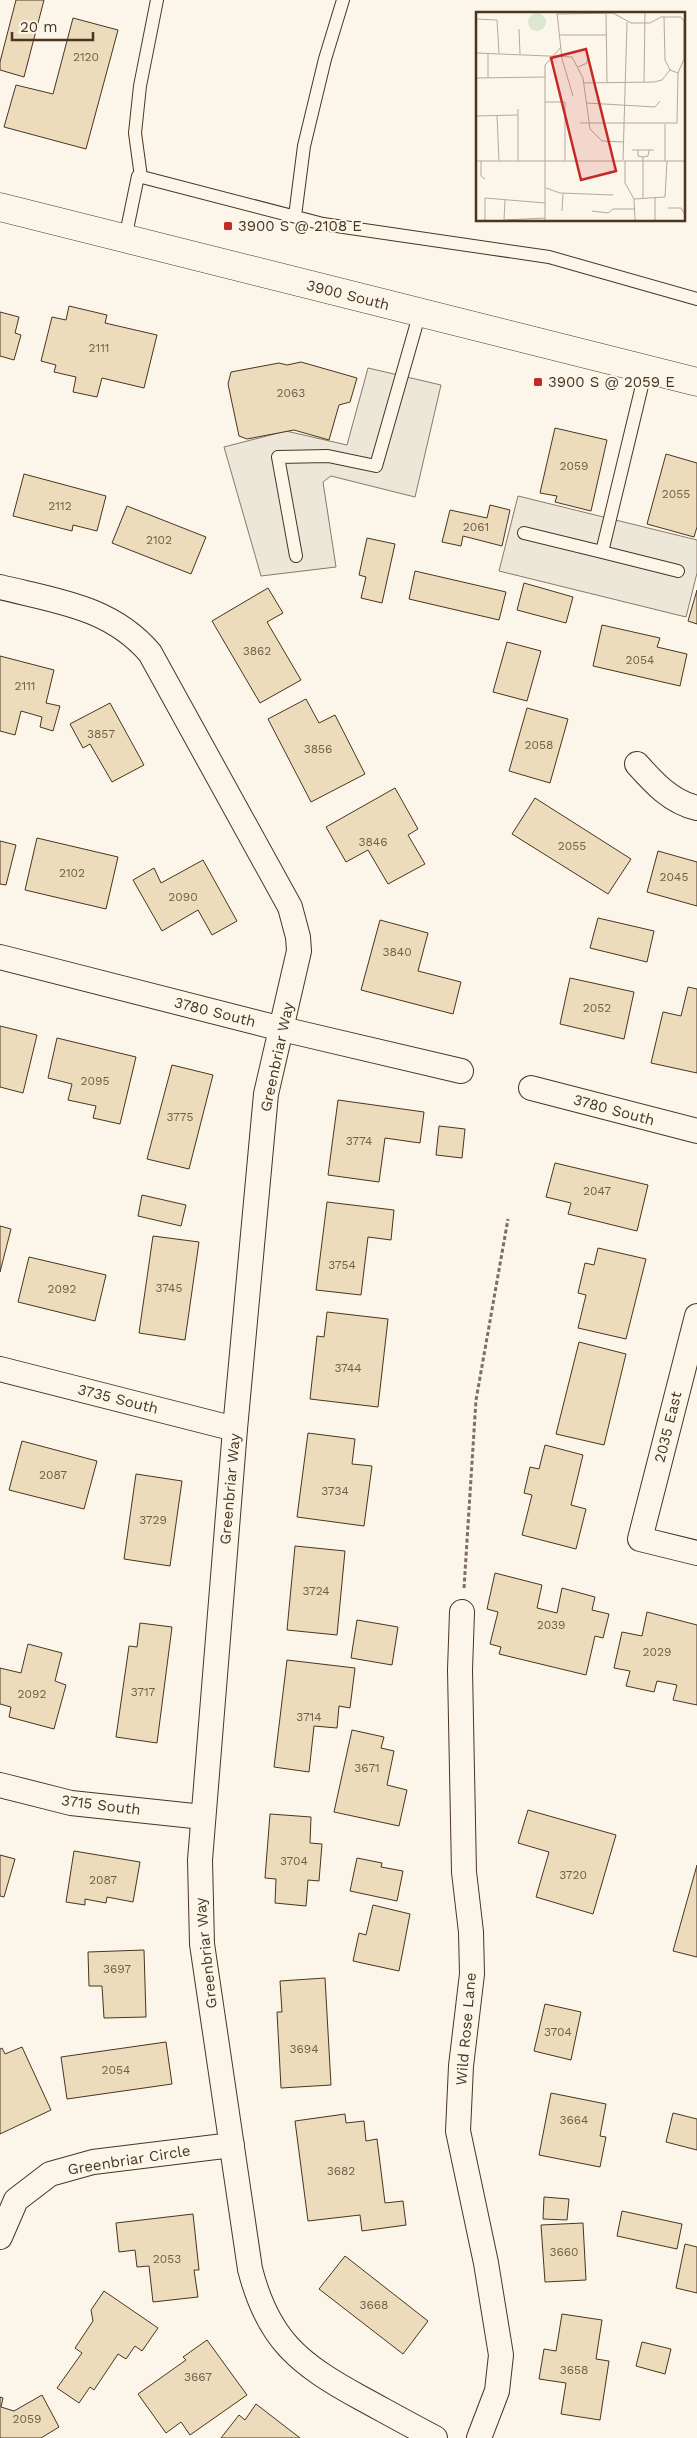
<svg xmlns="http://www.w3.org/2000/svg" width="697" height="2438" font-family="'Work Sans',sans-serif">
<rect width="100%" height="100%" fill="#fbf6e9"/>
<path fill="#ede7d9" stroke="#887966" d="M 368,368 L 441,385 L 415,497 L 331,476 L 323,482 L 336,567 L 261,576 L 224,447 L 286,431 L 347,445 Z
M 518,496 L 697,540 L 697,573 L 686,617 L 499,571 Z"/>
<path fill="#ecdcbc" stroke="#4a3520" d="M 16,0 L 44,0 L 24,77 L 0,70 L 0,62 Z
M 73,18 L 118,30 L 86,149 L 4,127 L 16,85 L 53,94 Z
M 69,306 L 107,315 L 105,323 L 157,335 L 144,388 L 102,378 L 97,397 L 73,392 L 76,377 L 54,372 L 56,365 L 41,361 L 52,317 L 66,320 Z
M 0,312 L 19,317 L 15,333 L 21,335 L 14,360 L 0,356 Z
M 301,362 L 357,378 L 350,402 L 339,405 L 329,440 L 294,430 L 247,439 L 239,436 L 228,384 L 231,372 L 279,363 L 287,365 Z
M 555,428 L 607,440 L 591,511 L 555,502 L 557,496 L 540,493 Z
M 666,454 L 697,463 L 697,527 L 694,537 L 647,524 Z
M 24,474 L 106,496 L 97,531 L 73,525 L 72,531 L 13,516 Z
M 490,505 L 510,510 L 502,546 L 463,536 L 461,546 L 442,542 L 450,510 L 487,518 Z
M 127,506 L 206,537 L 191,574 L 112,543 Z
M 367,538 L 395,544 L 382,603 L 361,598 L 366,577 L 359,575 Z
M 415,571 L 506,592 L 499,620 L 409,599 Z
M 524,583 L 573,597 L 566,623 L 517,610 Z
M 268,588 L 283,613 L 267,622 L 301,680 L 260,703 L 212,621 Z
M 697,590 L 697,624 L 688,621 Z
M 602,625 L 660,638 L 657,647 L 687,654 L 680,686 L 593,666 Z
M 507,642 L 541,651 L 527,701 L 493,692 Z
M 0,656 L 54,670 L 46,703 L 60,706 L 53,731 L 40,727 L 42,717 L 21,711 L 15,735 L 0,731 Z
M 306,699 L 319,723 L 335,715 L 365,774 L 311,802 L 268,719 Z
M 110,703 L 144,765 L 112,782 L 90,744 L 83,748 L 70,724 Z
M 527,708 L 568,719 L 550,783 L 509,771 Z
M 395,788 L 418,829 L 408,835 L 425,864 L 388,884 L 368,850 L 346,862 L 326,827 Z
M 535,798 L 631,859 L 608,894 L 512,834 Z
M 37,838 L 118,857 L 106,909 L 25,890 Z
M 0,841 L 16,845 L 6,885 L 0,884 Z
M 658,851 L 697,862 L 697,906 L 647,892 Z
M 203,860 L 237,921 L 212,935 L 198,910 L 162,931 L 133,880 L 154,868 L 161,883 Z
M 598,918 L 654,931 L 647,962 L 590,948 Z
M 380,920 L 428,933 L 418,971 L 461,982 L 453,1014 L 361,990 Z
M 570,978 L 634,992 L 624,1039 L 560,1024 Z
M 688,987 L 697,989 L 697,1073 L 651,1063 L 663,1012 L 681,1016 Z
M 0,1026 L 37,1035 L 23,1093 L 0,1087 Z
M 57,1038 L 136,1057 L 120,1124 L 93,1118 L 96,1106 L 68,1100 L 72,1084 L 48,1078 Z
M 172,1065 L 213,1075 L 189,1169 L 147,1159 Z
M 338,1100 L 424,1112 L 420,1143 L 385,1138 L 379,1182 L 328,1175 Z
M 439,1126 L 465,1129 L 462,1158 L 436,1155 Z
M 555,1163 L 648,1185 L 637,1231 L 568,1214 L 571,1203 L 546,1197 Z
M 142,1195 L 186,1205 L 181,1226 L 138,1216 Z
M 327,1202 L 394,1210 L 391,1240 L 368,1237 L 361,1295 L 316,1290 Z
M 0,1226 L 11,1229 L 0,1272 Z
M 153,1236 L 199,1242 L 185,1340 L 139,1333 Z
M 598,1248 L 646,1259 L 626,1339 L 578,1328 L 586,1295 L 578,1293 L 585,1263 L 594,1265 Z
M 29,1257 L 106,1275 L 95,1321 L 18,1302 Z
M 327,1312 L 388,1319 L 378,1407 L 310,1399 L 317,1336 L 324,1337 Z
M 579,1342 L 626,1354 L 604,1445 L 556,1434 Z
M 308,1433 L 355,1439 L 352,1464 L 372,1466 L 364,1526 L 297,1517 Z
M 22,1441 L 97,1461 L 84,1509 L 9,1490 Z
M 545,1445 L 583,1455 L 571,1505 L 586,1509 L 576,1549 L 522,1535 L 532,1495 L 524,1493 L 530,1467 L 539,1469 Z
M 136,1474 L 182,1481 L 170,1566 L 124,1559 Z
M 295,1546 L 345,1551 L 337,1635 L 287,1630 Z
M 495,1573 L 542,1585 L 537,1608 L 557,1613 L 562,1588 L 595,1597 L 592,1610 L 609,1614 L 603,1638 L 595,1636 L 586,1675 L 499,1654 L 501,1647 L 490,1644 L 498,1612 L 487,1609 Z
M 647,1612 L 697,1625 L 697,1705 L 673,1700 L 677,1685 L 657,1681 L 654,1692 L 626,1686 L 630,1671 L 614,1668 L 622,1632 L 642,1636 Z
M 357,1620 L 398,1627 L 392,1665 L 351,1658 Z
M 140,1623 L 172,1627 L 157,1743 L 116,1737 L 129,1646 L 137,1647 Z
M 28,1644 L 62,1653 L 55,1681 L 66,1685 L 54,1729 L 9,1717 L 11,1707 L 0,1704 L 0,1668 L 21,1673 Z
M 287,1660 L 355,1668 L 350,1708 L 339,1706 L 337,1728 L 314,1726 L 309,1772 L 274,1767 Z
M 352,1730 L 384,1737 L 381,1748 L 394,1751 L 387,1785 L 407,1790 L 399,1826 L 334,1812 Z
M 528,1810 L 616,1835 L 593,1914 L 536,1897 L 549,1852 L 518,1843 Z
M 270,1814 L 311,1817 L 310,1843 L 322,1844 L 319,1881 L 308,1880 L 306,1906 L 275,1903 L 276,1879 L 265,1878 Z
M 74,1851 L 140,1862 L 133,1902 L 107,1897 L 106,1903 L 85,1899 L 85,1905 L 66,1902 Z
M 0,1855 L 15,1859 L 4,1897 L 0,1896 Z
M 357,1858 L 382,1863 L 381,1867 L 403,1871 L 397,1901 L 350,1891 Z
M 697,1865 L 697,1957 L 673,1951 Z
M 373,1905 L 410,1914 L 399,1971 L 353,1961 L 359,1933 L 366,1935 Z
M 144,1950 L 146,2017 L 104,2018 L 102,1986 L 89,1986 L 88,1952 Z
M 325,1978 L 331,2085 L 281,2088 L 277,2012 L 282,2012 L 280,1981 Z
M 545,2004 L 581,2012 L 571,2060 L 534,2051 Z
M 166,2042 L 172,2084 L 67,2099 L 61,2057 Z
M 22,2047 L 51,2110 L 0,2134 L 0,2049 L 2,2048 L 5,2054 Z
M 551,2093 L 606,2104 L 600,2136 L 606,2137 L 600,2167 L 539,2155 Z
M 673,2113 L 697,2119 L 697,2150 L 666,2142 Z
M 345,2114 L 346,2123 L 364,2121 L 366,2141 L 377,2139 L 385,2203 L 403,2201 L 406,2225 L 362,2231 L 360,2215 L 308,2221 L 295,2121 Z
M 544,2197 L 569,2199 L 567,2220 L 543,2219 Z
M 622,2211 L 682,2224 L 677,2249 L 617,2236 Z
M 193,2214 L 199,2270 L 194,2270 L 198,2297 L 153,2302 L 149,2266 L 137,2267 L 135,2250 L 119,2252 L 116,2223 Z
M 583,2223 L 586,2280 L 545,2282 L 541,2225 Z
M 685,2244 L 697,2247 L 697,2293 L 676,2288 Z
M 345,2256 L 428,2321 L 403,2354 L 319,2289 Z
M 104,2291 L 158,2328 L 142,2351 L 135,2346 L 126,2359 L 118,2354 L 94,2390 L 90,2387 L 79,2403 L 57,2388 L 82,2353 L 75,2348 L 93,2321 L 91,2310 Z
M 562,2314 L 602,2320 L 596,2359 L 609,2361 L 600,2420 L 561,2414 L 566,2383 L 539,2379 L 544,2349 L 556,2351 Z
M 207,2340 L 247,2395 L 190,2435 L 181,2422 L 166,2433 L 138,2394 L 186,2360 L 183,2357 Z
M 642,2342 L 671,2349 L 665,2374 L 636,2366 Z
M 42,2395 L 59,2427 L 41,2438 L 0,2438 L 0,2397 L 3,2398 L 1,2407 L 14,2411 Z
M 256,2404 L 300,2438 L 221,2438 L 239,2415 L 245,2420 Z"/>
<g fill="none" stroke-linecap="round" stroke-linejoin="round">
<defs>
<path id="service" d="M 141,177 L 135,133 L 140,86 L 157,0
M 295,216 L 304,146 L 325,59 L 343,0
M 125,239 L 138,176 L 323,224 L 549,257 L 697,299
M 646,369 L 602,552 L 678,571
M 524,533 L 602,552
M 296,556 L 278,457 L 328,456 L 376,466 L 420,312"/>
<path id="minor" d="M 0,587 C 56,601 111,607 150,653 L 290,907 L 298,937 L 299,951 L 266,1094 L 235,1429 L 200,1860 L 202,1944 L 250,2269 C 268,2340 299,2364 361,2398 C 385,2411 410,2425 435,2438
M 637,764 C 654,783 671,802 697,808
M 0,957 L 282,1029 L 461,1071
M 531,1088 L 697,1131
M 697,1316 L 640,1539 L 697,1553
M 0,1369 L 235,1429
M 462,1612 L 460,1670 L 464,1872 L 471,1932 L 472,1974 L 461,2066 L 458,2131 L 486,2263 L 501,2355 L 497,2391 L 479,2438
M 0,1785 L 71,1803 L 203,1817
M 0,2237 L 16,2200 L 50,2174 L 93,2162 L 232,2145"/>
<path id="secondary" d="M 0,207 L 697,382"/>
</defs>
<use href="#service" stroke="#4a3520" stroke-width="14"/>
<use href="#minor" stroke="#4a3520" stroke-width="26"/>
<use href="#secondary" stroke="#4a3520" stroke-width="29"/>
<path stroke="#7f6f5c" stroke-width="3" stroke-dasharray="4 2.5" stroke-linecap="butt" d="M 464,1588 L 476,1400 L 508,1219"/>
<use href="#service" stroke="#fbf6e9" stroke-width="12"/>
<use href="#minor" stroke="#fbf6e9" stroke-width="24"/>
<use href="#secondary" stroke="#fbf6e9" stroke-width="28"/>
</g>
<g fill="#c62828" stroke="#fbf6e9" stroke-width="2">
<rect x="223" y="221" width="10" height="10" rx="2.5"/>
<rect x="533" y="377" width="10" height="10" rx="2.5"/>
</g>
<g text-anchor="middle" stroke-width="4" stroke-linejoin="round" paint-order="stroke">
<g font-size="12" fill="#725f47">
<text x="86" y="61">2120</text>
<text x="99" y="352">2111</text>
<text x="291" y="397">2063</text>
<text x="574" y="470">2059</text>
<text x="676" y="498">2055</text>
<text x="60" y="510">2112</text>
<text x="476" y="531">2061</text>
<text x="159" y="544">2102</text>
<text x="257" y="655">3862</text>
<text x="640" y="664">2054</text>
<text x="25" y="690">2111</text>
<text x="101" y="738">3857</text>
<text x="539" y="749">2058</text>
<text x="318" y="753">3856</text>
<text x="373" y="846">3846</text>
<text x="572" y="850">2055</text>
<text x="72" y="877">2102</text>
<text x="674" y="881">2045</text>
<text x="183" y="901">2090</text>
<text x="397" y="956">3840</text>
<text x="597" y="1012">2052</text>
<text x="95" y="1085">2095</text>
<text x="180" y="1121">3775</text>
<text x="359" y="1145">3774</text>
<text x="597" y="1195">2047</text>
<text x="342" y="1269">3754</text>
<text x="169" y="1292">3745</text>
<text x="62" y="1293">2092</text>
<text x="348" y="1372">3744</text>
<text x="53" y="1479">2087</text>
<text x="335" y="1495">3734</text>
<text x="153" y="1524">3729</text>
<text x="316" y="1595">3724</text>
<text x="551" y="1629">2039</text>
<text x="657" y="1656">2029</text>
<text x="143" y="1696">3717</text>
<text x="32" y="1698">2092</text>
<text x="309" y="1721">3714</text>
<text x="367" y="1772">3671</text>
<text x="294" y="1865">3704</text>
<text x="573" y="1879">3720</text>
<text x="103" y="1884">2087</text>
<text x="117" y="1973">3697</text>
<text x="558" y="2036">3704</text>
<text x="304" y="2053">3694</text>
<text x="116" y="2074">2054</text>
<text x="574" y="2124">3664</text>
<text x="341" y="2175">3682</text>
<text x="564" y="2256">3660</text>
<text x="167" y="2263">2053</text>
<text x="374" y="2309">3668</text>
<text x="574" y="2374">3658</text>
<text x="198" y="2381">3667</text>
<text x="27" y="2423">2059</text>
</g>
<g font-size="15" fill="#4a3520" stroke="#fbf6e9" text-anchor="start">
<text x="238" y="231">3900 S @ 2108 E</text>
<text x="548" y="387">3900 S @ 2059 E</text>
</g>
<g font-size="15" fill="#4a3520" stroke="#fbf6e9">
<text transform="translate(348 295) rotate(14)" y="5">3900 South</text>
<text transform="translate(215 1012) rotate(14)" y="5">3780 South</text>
<text transform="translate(277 1057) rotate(-78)" y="5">Greenbriar Way</text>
<text transform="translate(614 1110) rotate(15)" y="5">3780 South</text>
<text transform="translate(118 1399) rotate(14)" y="5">3735 South</text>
<text transform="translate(668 1427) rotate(-76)" y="5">2035 East</text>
<text transform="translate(230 1489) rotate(-85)" y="5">Greenbriar Way</text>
<text transform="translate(101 1805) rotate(7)" y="5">3715 South</text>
<text transform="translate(206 1953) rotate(-96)" y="5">Greenbriar Way</text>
<text transform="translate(466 2029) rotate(-85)" y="5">Wild Rose Lane</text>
<text transform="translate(129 2160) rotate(-9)" y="5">Greenbriar Circle</text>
</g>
</g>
<g transform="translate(476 12)">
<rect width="209" height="209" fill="#fbf6e9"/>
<path d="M52 10a9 9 0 1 1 18 0a9 9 0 1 1-18 0Z" fill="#dce7d0"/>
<path fill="none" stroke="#b4a999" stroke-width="1" d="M 81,1 L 86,47 L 97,84M 130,1 L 131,70M 82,2 L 137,1 L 155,11 L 174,11 L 185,5 L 205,5 L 208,9 L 208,47 L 202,61 L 201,111 L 104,111M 188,5 L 189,48 L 194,58 L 202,61M 0,7 L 21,8 L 23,41M 43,17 L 44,42M 84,23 L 130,23M 0,41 L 96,45 L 107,66 L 114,117 L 126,129 L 147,130M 12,41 L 12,66M 102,55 L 111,51 L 112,44M 0,66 L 69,65M 168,70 L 169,0M 107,71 L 178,70 L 186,68 L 194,58M 69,90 L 89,90 L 89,149M 111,91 L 179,95 L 184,89M 42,97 L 42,149M 21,103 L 23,149M 0,104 L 41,103M 189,112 L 189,149M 156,138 L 178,138M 162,138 L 162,144 L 167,145 L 172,144 L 173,138M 147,148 L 151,10M 0,149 L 209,149M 5,149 L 5,164 L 9,167M 149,149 L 149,171 L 158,187 L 159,208M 70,176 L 84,181 L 137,183M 167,186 L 167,145M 179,186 L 179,208M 158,187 L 189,185 L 191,149M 192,196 L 205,196 L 209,203M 86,199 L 87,182M 116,199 L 132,201M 132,201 L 137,197 L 159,197M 9,208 L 9,186 L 69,191M 28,208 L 69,206M 28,208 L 29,188M 69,208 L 69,53 L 85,35"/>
<path fill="#c62828" fill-opacity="0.15" stroke="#c62828" stroke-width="2.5" d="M 110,37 L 140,159 L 105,168 L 75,46 Z"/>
<rect width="209" height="209" fill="none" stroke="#4a3520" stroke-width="2.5"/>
</g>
<path d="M12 32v8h81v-8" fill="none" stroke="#4a3520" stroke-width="2.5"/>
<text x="20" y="32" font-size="15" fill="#4a3520" stroke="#fbf6e9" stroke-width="4" paint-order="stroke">20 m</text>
</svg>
